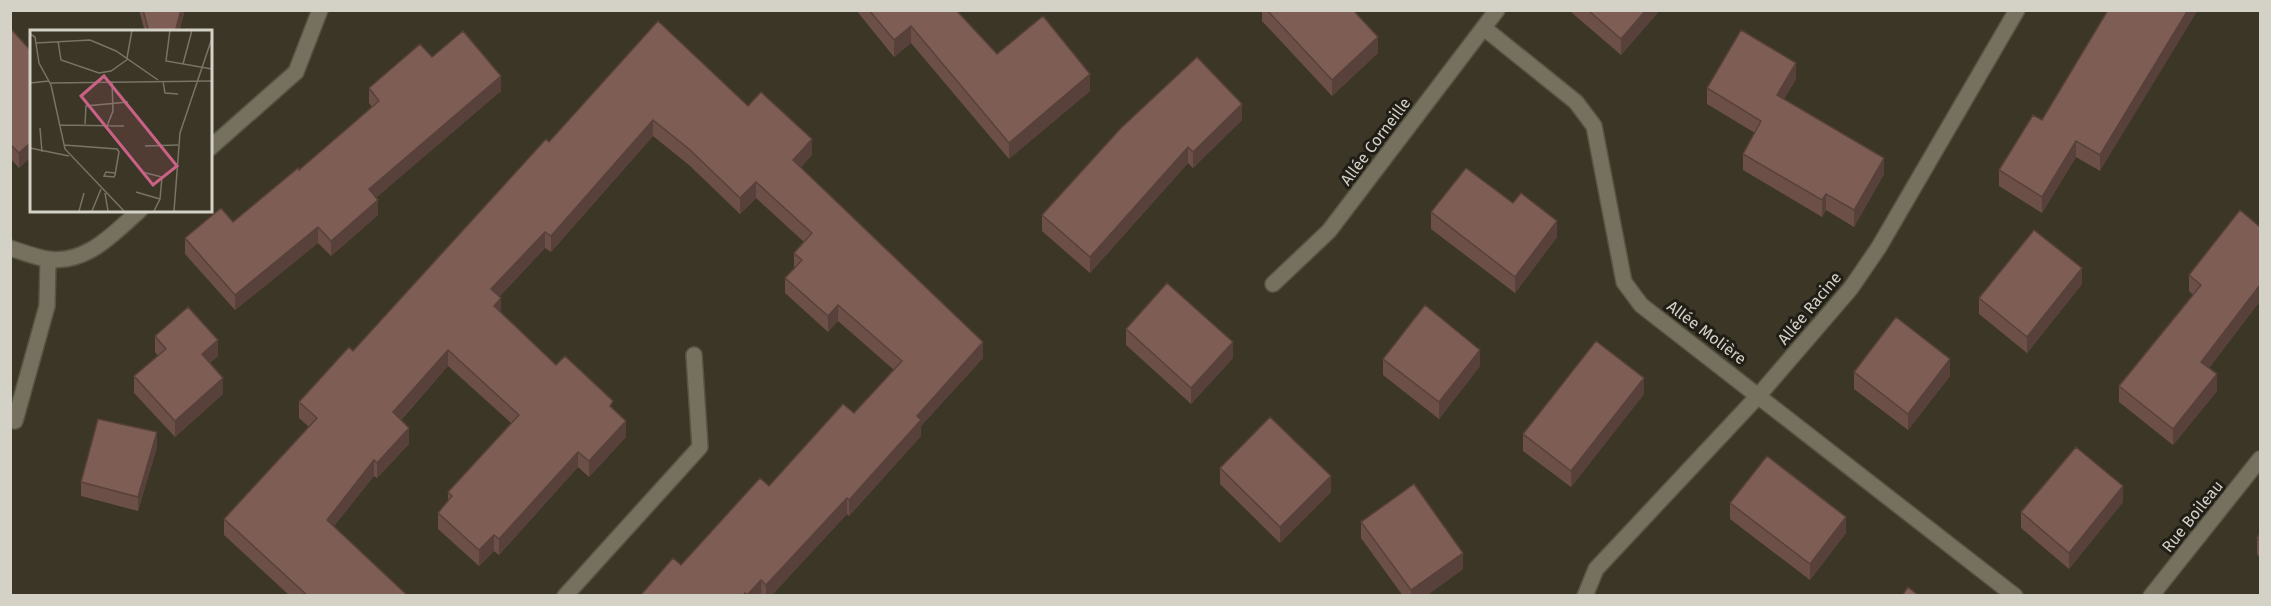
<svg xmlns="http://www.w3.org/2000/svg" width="2271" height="606" font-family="'Fira Sans',sans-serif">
<rect width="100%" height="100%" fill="#3b3625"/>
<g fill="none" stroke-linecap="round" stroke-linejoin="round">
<defs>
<path id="minor" d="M 1484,28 L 1576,102 L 1594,126 L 1624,282 L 1641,305 L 2015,596
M 210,148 L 296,72 L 320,10
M 10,248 C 22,252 35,257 47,259 C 86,265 114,233 140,210
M 1273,284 L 1329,231 L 1497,10
M 15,421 L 47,306 L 48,260
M 565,596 L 700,447 L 694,355
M 1585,596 L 1596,569 L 1759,395 L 1851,288 L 1879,247 L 2017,10
M 2151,596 L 2260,459"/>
</defs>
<use href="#minor" stroke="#575445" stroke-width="18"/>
<use href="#minor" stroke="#76715e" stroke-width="15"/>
</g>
<path fill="#6c5048" d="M 139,10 L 185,10 L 179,32 L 145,32 Z
M 856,10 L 956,10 L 997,54 L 1090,91 L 1009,159 L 911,43 L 894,57 Z
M 1262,10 L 1353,10 L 1378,53 L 1332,96 L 1262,21 Z
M 1571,10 L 1660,10 L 1621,55 L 1571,12 Z
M 2108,10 L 2100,171 L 2076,157 L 2042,213 L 1999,186 L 1999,170 L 2042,120 Z
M 658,21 L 748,106 L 812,155 L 801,167 L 983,358 L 921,426 L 921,436 L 849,516 L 847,514 L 771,596 L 640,596 L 681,565 L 769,486 L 854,413 L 894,370 L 838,321 L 828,332 L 785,293 L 785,278 L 794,269 L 794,253 L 804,242 L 756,198 L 740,214 L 689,165 L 653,136 L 551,252 L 545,248 L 499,297 L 501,312 L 556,365 L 613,409 L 626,437 L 589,477 L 578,467 L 499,555 L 494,551 L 479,566 L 438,529 L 438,513 L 448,501 L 448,492 L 511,423 L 448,366 L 401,420 L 409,444 L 377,478 L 374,476 L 334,526 L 408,596 L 290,596 L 224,535 L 224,519 L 309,427 L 299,418 L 299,402 L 353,351 L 549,142 Z
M 10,28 L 32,52 L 32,160 L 30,158 L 19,168 L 10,158 Z
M 432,57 L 501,91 L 376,197 L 378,215 L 331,256 L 318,243 L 235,310 L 185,254 L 185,238 L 233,222 L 299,170 L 372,107 L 369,103 L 369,88 Z
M 1796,79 L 1784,99 L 1884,174 L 1854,227 L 1826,210 L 1822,217 L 1743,170 L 1743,154 L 1755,133 L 1707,104 L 1707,88 Z
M 1242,120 L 1193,168 L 1188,163 L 1090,273 L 1042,231 L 1042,215 Z
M 1431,212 L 1557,237 L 1515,293 L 1431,229 Z
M 2260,227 L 2260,301 L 2209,368 L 2217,391 L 2173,445 L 2119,402 L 2119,386 L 2193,295 L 2189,291 L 2189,275 Z
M 2082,284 L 2027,353 L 1979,314 L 1979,298 Z
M 1126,329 L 1233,358 L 1191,404 L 1126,345 Z
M 155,336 L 218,356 L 210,363 L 223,394 L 175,437 L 134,393 L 134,376 L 158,356 L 155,352 Z
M 1383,359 L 1480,366 L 1439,419 L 1383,375 Z
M 1854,372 L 1950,376 L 1908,430 L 1854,389 Z
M 1644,394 L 1571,487 L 1523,451 L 1523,434 Z
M 157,447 L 138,511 L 81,496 L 81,482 Z
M 1220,468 L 1331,492 L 1280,543 L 1220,484 Z
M 2123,502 L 2069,569 L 2021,528 L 2021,512 Z
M 1730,503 L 1846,533 L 1810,580 L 1730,519 Z
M 1361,522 L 1463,569 L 1426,596 L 1403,596 L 1361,538 Z
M 2260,533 L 2260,558 L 2257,554 L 2257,538 Z"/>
<path fill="#58413b" d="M 181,10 L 185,10 L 179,32 L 175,32 Z
M 1646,10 L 1660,10 L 1621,55 L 1621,39 Z
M 2188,10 L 2198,10 L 2100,171 L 2100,155 Z
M 911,26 L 911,43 L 894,57 L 894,40 Z
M 1378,37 L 1378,53 L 1332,96 L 1332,80 Z
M 1796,63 L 1796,79 L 1777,111 L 1777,95 Z
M 1090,74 L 1090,91 L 1009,159 L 1009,143 Z
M 501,76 L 501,91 L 369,204 L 369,189 Z
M 1242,104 L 1242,120 L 1193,168 L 1193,152 Z
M 653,120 L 653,136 L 551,252 L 551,236 Z
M 812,139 L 812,155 L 793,176 L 793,160 Z
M 2076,141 L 2076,157 L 2042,213 L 2042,197 Z
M 30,143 L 30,158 L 19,168 L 19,153 Z
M 1188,147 L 1188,163 L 1090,273 L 1090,257 Z
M 1884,158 L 1884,174 L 1854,227 L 1854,210 Z
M 756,182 L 756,198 L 740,214 L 740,198 Z
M 1826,194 L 1826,210 L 1822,217 L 1822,200 Z
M 378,200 L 378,215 L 331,256 L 331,241 Z
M 1557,221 L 1557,237 L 1515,293 L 1515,277 Z
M 318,227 L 318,243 L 235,310 L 235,295 Z
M 545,232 L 545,248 L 491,305 L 491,289 Z
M 2082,268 L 2082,284 L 2027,353 L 2027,337 Z
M 2260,285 L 2260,301 L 2201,378 L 2201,362 Z
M 501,298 L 501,314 L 494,306 Z
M 838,305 L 838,321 L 828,332 L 828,316 Z
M 218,340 L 218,356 L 202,370 L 202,354 Z
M 983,342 L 983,358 L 921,426 L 921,436 L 849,516 L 849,500 L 917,416 Z
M 1233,342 L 1233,358 L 1191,404 L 1191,388 Z
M 448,350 L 448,366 L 393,428 L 393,412 Z
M 1480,350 L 1480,366 L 1439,419 L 1439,402 Z
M 1950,359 L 1950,376 L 1908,430 L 1908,414 Z
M 2217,374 L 2217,391 L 2173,445 L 2173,429 Z
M 223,378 L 223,394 L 175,437 L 175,421 Z
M 1644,378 L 1644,394 L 1571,487 L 1571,471 Z
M 626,421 L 626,437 L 589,477 L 589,461 Z
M 409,428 L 409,444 L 377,478 L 377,463 Z
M 157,432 L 157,447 L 138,511 L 138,497 Z
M 578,452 L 578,467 L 499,555 L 499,539 Z
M 374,460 L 374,476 L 327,535 L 327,520 Z
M 1331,476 L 1331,492 L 1280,543 L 1280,527 Z
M 2123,486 L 2123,502 L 2069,569 L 2069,553 Z
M 847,498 L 847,514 L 771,596 L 766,596 L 766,585 Z
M 1846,517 L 1846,533 L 1810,580 L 1810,564 Z
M 494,535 L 494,551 L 479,566 L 479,550 Z
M 1463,553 L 1463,569 L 1426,596 L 1411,596 L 1411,590 Z
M 761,580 L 761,596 L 747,596 L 747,595 Z"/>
<path fill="#7e5d54" stroke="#58413b" stroke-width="1.5" d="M 143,10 L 181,10 L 175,32 L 149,32 Z
M 869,10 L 956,10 L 997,54 L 1043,16 L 1090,74 L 1009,143 L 911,26 L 894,40 Z
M 1267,10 L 1353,10 L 1378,37 L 1332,80 Z
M 1588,10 L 1646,10 L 1621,39 Z
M 2108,10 L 2188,10 L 2100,155 L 2076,141 L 2042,197 L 1999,170 L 2033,115 L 2042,120 Z
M 658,21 L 748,106 L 761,92 L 812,139 L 793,160 L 983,342 L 917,416 L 921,420 L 849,500 L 847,498 L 766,585 L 761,580 L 747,595 L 745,593 L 743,596 L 640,596 L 673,558 L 681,565 L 760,478 L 769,486 L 843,404 L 854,413 L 902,361 L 838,305 L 828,316 L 785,278 L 802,260 L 794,253 L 812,233 L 756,182 L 740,198 L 689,149 L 653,120 L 551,236 L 545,232 L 491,289 L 501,298 L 494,306 L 556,365 L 565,356 L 613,401 L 610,406 L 626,421 L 589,461 L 578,452 L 499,539 L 494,535 L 479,550 L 438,513 L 452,496 L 448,492 L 519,415 L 448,350 L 393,412 L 409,428 L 377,463 L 374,460 L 327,520 L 408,596 L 308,596 L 224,519 L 317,418 L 299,402 L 349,347 L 353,351 L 546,139 L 549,142 Z
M 10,28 L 32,52 L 32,145 L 30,143 L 19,153 L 10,144 Z
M 1741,30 L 1796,63 L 1777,95 L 1884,158 L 1854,210 L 1826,194 L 1822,200 L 1743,154 L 1761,121 L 1707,88 Z
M 463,31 L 501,76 L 369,189 L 378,200 L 331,241 L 318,227 L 235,295 L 185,238 L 221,208 L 233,222 L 298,168 L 299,170 L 379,101 L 369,88 L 420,44 L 432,57 Z
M 1197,57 L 1242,104 L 1193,152 L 1188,147 L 1090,257 L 1042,215 L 1121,128 Z
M 1466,168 L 1513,203 L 1521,193 L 1557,221 L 1515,277 L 1431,212 Z
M 2240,210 L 2260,227 L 2260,285 L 2201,362 L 2217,374 L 2173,429 L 2119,386 L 2201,285 L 2189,275 Z
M 2034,230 L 2082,268 L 2027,337 L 1979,298 Z
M 1167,283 L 1233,342 L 1191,388 L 1126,329 Z
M 1425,305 L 1480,350 L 1439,402 L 1383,359 Z
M 188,307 L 218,340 L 202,354 L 223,378 L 175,421 L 134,376 L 166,349 L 155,336 Z
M 1896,317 L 1950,359 L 1908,414 L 1854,372 Z
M 1596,341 L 1644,378 L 1571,471 L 1523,434 Z
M 1270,417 L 1331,476 L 1280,527 L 1220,468 Z
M 98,419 L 157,432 L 138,497 L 81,482 Z
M 2076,447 L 2123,486 L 2069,553 L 2021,512 Z
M 1767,456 L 1846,517 L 1810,564 L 1730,503 Z
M 1414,484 L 1463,553 L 1411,590 L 1361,522 Z
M 2260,533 L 2260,541 L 2257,538 Z
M 1908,587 L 1919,596 L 1902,596 Z"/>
<g text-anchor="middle" stroke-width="6" stroke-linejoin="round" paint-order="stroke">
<g font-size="16" fill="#d4d1c7" stroke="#201e16">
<text transform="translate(1375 141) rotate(-53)" y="6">Allée Corneille</text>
<text transform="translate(1809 308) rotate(-50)" y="6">Allée Racine</text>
<text transform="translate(1707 332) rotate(37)" y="6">Allée Molière</text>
<text transform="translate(2192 516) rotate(-51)" y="6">Rue Boileau</text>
</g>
</g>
<g transform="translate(30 30)">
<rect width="182" height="182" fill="#3b3625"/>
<path fill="none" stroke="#787466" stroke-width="1.5" d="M 140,0 L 136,31 L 182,39M 0,4 L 5,7 L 9,33 L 21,55 L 35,119 L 94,181M 28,11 L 31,30 L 69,43 L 81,41 L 98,29M 6,13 L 60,10 L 86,21 L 128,50M 97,28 L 102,0M 153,34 L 162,0M 133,51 L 135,63 L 148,64M 0,53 L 19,51M 20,53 L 182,51M 55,94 L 56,76 L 98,72M 30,95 L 94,96M 77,96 L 83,81 L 82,51M 10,98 L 12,122M 34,115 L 87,119 L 89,122 L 85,145 L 84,147 L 74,146 L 76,142 L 85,143M 115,116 L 148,115M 0,118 L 39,126M 112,142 L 132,147 L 130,169 L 124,181M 106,162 L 130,169M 75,163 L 78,181M 49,181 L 54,163M 62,181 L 71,159M 144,181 L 150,103 L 182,8"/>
<path fill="#c96286" fill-opacity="0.15" stroke="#c96286" stroke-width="3" d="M 74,46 L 147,136 L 123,155 L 51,66 Z"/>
<rect width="182" height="182" fill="none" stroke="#d4d1c7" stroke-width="3"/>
</g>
<rect width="2271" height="606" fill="none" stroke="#d4d1c7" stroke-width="24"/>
</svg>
